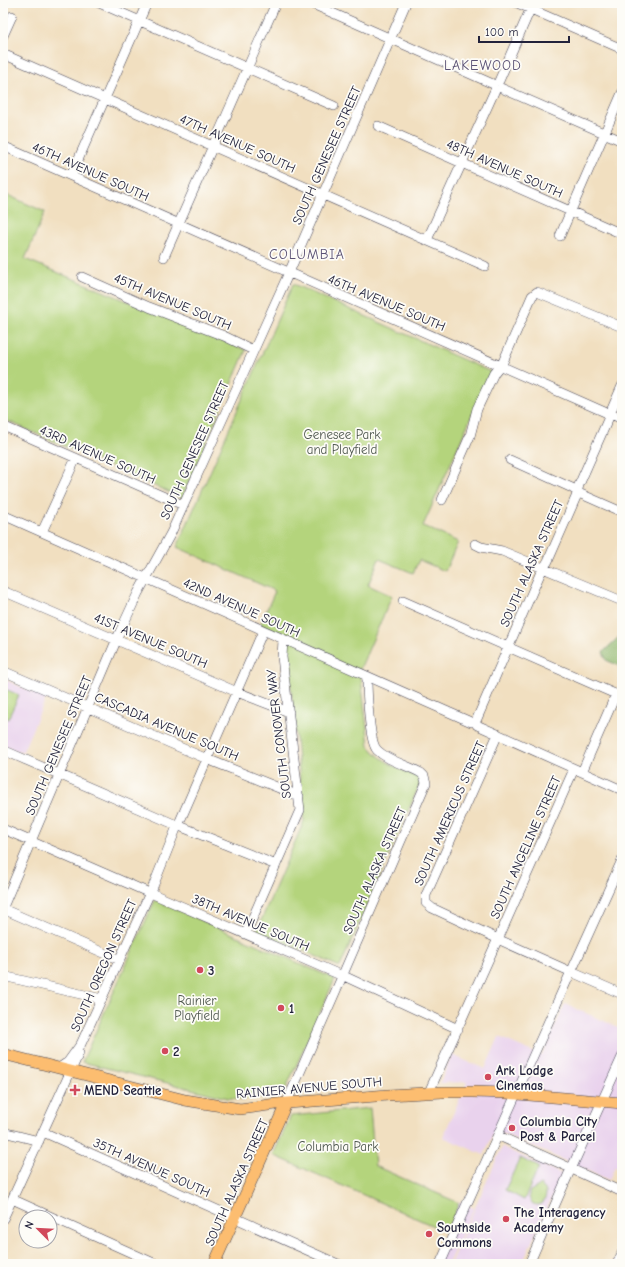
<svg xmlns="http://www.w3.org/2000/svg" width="625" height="1267" font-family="'Comic Neue',sans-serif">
<rect width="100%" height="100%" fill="#fdfcf7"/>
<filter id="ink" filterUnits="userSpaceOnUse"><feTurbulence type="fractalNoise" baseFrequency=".025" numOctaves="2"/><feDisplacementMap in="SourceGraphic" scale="8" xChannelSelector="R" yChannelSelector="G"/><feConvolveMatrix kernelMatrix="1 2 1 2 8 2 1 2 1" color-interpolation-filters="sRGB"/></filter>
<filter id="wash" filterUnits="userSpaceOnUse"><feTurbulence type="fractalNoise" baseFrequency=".012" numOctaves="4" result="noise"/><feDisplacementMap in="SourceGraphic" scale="16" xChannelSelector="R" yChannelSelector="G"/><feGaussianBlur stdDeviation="0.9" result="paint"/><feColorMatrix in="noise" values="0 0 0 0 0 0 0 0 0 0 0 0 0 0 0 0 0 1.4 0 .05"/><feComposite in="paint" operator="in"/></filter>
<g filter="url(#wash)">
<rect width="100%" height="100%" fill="#f1dfc0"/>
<path fill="#e9d2ed" d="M 3,679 L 46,698 L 22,753 L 3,745 Z
M 565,1004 L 622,1029 L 622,1044 L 614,1063 L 622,1067 L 622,1169 L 615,1166 L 609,1180 L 495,1130 L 484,1155 L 443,1137 L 467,1082 L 440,1083 L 452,1055 L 485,1069 L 499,1037 L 542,1056 Z
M 502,1147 L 562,1174 L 522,1264 L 450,1264 Z
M 460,1202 L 474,1208 L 448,1264 L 440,1264 L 441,1263 L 434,1260 Z"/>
<path fill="#b4d47b" stroke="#6b7b5b" d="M 3,193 L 45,212 L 25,259 L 246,350 L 182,498 L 3,419 Z
M 293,284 L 491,372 L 423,526 L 458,542 L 445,571 L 419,560 L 413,573 L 379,559 L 368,585 L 392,596 L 360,669 L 369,746 C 382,763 403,770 422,779 L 340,967 L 257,930 L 304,821 L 286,637 L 260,625 L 275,591 L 177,547 Z
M 5,689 L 19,695 L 8,719 L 3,717 L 3,695 Z
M 155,900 L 335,979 L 283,1095 L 243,1099 L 228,1098 L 82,1062 Z
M 370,1108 L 375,1166 L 459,1203 L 447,1232 L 273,1155 L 291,1116 Z
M 520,1158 L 539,1167 L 524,1200 L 505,1190 Z
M 540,1185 C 548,1190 547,1195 543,1203 L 538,1205 L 533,1204 C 529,1199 528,1196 530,1191 Z"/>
<path fill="#8fb66b" stroke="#586c53" d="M 622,634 L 622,667 L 606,660 L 603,652 Z"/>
</g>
<g filter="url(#ink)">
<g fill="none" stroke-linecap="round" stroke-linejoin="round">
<defs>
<path id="minor" d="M 99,3 L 334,106
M 310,3 L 493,84
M 517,3 L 622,49
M 3,36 L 12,16
M 3,54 L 485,266
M 499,81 L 533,3
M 501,88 L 622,141
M 378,126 L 622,234
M 3,146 L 607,413
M 71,176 L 147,3
M 560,236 L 622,93
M 427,240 L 495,90
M 164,257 L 276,3
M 82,277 L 149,307 L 224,336 L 253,350
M 611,411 L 622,386
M 613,415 L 622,419
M 3,426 L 183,505
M 510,460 L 572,488 L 581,494 L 622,512
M 442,500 L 470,436 L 477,409 L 494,373 L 503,362 L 532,296 L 537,292 L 622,327
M 3,515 L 471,722
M 42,532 L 76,458
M 475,544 L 481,547 L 502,551 L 622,601
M 3,591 L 237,692 L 289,712
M 403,601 L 622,697
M 3,671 L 207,759 L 299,796
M 476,721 L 540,574 L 548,561 L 576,497 L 579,485 L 609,417
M 477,725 L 622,790
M 3,750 L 174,824
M 582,772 L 616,694
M 180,821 L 263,631
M 182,827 L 276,865
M 3,829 L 145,891
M 152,889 L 176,829
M 153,894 L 338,974
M 3,907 L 119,634 L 138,593 L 171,533 L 291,268 L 406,3
M 3,909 L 120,960
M 246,933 L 300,810 L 282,657 L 283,640
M 500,935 L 574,769
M 494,937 L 432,908 L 426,903 L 426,895 L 498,734
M 502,941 L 567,970
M 573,968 L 622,860
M 344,972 L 426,783 L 424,776 L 421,773 C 407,765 388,761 377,750 C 369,742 367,690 367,677
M 576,974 L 622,994
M 3,976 L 102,999
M 346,977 L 458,1029
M 59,1068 L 68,1062 L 81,1044 L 148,897
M 429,1092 L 496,943
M 286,1104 L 341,979
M 3,1132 L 39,1141
M 43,1132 L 338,1264
M 499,1136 L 568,1167
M 573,1165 L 622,1057
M 576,1171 L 622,1192
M 12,1199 L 156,1264
M 3,1219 L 79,1053
M 440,1264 L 569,976
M 529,1264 L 569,1173
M 617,1264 L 622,1253"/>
<path id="major" d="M 3,1054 L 185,1100 L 240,1109 L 276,1104 L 388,1095 L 443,1092 L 473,1092 L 506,1093 L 622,1103
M 214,1264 L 286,1104"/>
</defs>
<use href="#minor" stroke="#413e4f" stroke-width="10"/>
<use href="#major" stroke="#413e4f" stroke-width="12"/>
<use href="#minor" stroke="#fff" stroke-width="9"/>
<use href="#major" stroke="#fcbd6f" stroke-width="11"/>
</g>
</g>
<g fill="#d1495b" stroke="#fdfcf7" stroke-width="1.5">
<circle cx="200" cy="970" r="4"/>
<circle cx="281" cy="1008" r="4"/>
<circle cx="165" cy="1051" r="4"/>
<circle cx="488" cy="1077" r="4"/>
<path d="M73 1084h4v4h4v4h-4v4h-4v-4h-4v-4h4z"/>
<circle cx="512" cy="1128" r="4"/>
<circle cx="506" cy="1219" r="4"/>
<circle cx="429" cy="1234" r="4"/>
</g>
<g text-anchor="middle" stroke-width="3.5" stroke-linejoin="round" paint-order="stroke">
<g font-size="13" fill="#22223b" stroke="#fdfcf7">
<text transform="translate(238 143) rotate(24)" y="5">47TH AVENUE SOUTH</text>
<text transform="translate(326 155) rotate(-66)" y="5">SOUTH GENESEE STREET</text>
<text transform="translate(505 168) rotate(24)" y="5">48TH AVENUE SOUTH</text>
<text transform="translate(91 171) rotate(24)" y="5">46TH AVENUE SOUTH</text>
<text transform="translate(173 301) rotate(23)" y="5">45TH AVENUE SOUTH</text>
<text transform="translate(387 302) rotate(23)" y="5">46TH AVENUE SOUTH</text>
<text transform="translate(194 450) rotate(-66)" y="5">SOUTH GENESEE STREET</text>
<text transform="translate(98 454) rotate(24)" y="5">43RD AVENUE SOUTH</text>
<text transform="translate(531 563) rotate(-66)" y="5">SOUTH ALASKA STREET</text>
<text transform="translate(242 607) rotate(24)" y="5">42ND AVENUE SOUTH</text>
<text transform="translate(151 640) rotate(23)" y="5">41ST AVENUE SOUTH</text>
<text transform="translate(167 726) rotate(23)" y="5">CASCADIA AVENUE SOUTH</text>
<text transform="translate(278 734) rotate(-97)" y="5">SOUTH CONOVER WAY</text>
<text transform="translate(58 745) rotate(-67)" y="5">SOUTH GENESEE STREET</text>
<text transform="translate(449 813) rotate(-66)" y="5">SOUTH AMERICUS STREET</text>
<text transform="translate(525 847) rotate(-66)" y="5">SOUTH ANGELINE STREET</text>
<text transform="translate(374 870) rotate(-66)" y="5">SOUTH ALASKA STREET</text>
<text transform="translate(251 922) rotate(23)" y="5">38TH AVENUE SOUTH</text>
<text transform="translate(103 965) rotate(-66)" y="5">SOUTH OREGON STREET</text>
<text transform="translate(309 1087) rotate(-5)" y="5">RAINIER AVENUE SOUTH</text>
<text transform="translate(152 1167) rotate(24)" y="5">35TH AVENUE SOUTH</text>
<text transform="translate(236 1182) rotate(-66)" y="5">SOUTH ALASKA STREET</text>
</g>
<g font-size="13" fill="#4e574e" stroke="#fdfcf7">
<text x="342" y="439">Genesee Park<tspan x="342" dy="15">and Playfield</tspan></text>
<text x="197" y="1005">Rainier<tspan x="197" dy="15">Playfield</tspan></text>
<text x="338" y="1151">Columbia Park</text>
</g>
<g font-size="13" font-weight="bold" fill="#22223b" stroke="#fdfcf7" text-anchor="start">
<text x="208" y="975">3</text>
<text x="289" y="1013">1</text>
<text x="173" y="1056">2</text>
<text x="496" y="1075">Ark Lodge<tspan x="496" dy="15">Cinemas</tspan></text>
<text x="84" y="1095">MEND Seattle</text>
<text x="520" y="1126">Columbia City<tspan x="520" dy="15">Post &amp; Parcel</tspan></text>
<text x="514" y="1217">The Interagency<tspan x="514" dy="15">Academy</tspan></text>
<text x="437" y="1232">Southside<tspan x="437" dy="15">Commons</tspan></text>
</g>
<g font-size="14" letter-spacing="1" fill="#5b5275" stroke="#fdfcf7">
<text x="483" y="70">LAKEWOOD</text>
<text x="307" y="259">COLUMBIA</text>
</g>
</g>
<rect width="625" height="1267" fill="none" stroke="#fdfcf7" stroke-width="16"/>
<g transform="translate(38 1229) rotate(294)"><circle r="19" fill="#fdfcf7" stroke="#a5a5ac"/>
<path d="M0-3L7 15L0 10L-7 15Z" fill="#d1495b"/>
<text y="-6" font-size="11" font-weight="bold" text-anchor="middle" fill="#22223b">N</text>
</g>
<path d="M479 36v6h90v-6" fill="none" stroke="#22223b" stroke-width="2"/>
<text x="485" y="36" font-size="12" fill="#22223b" stroke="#fdfcf7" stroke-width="3" paint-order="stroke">100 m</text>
</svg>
